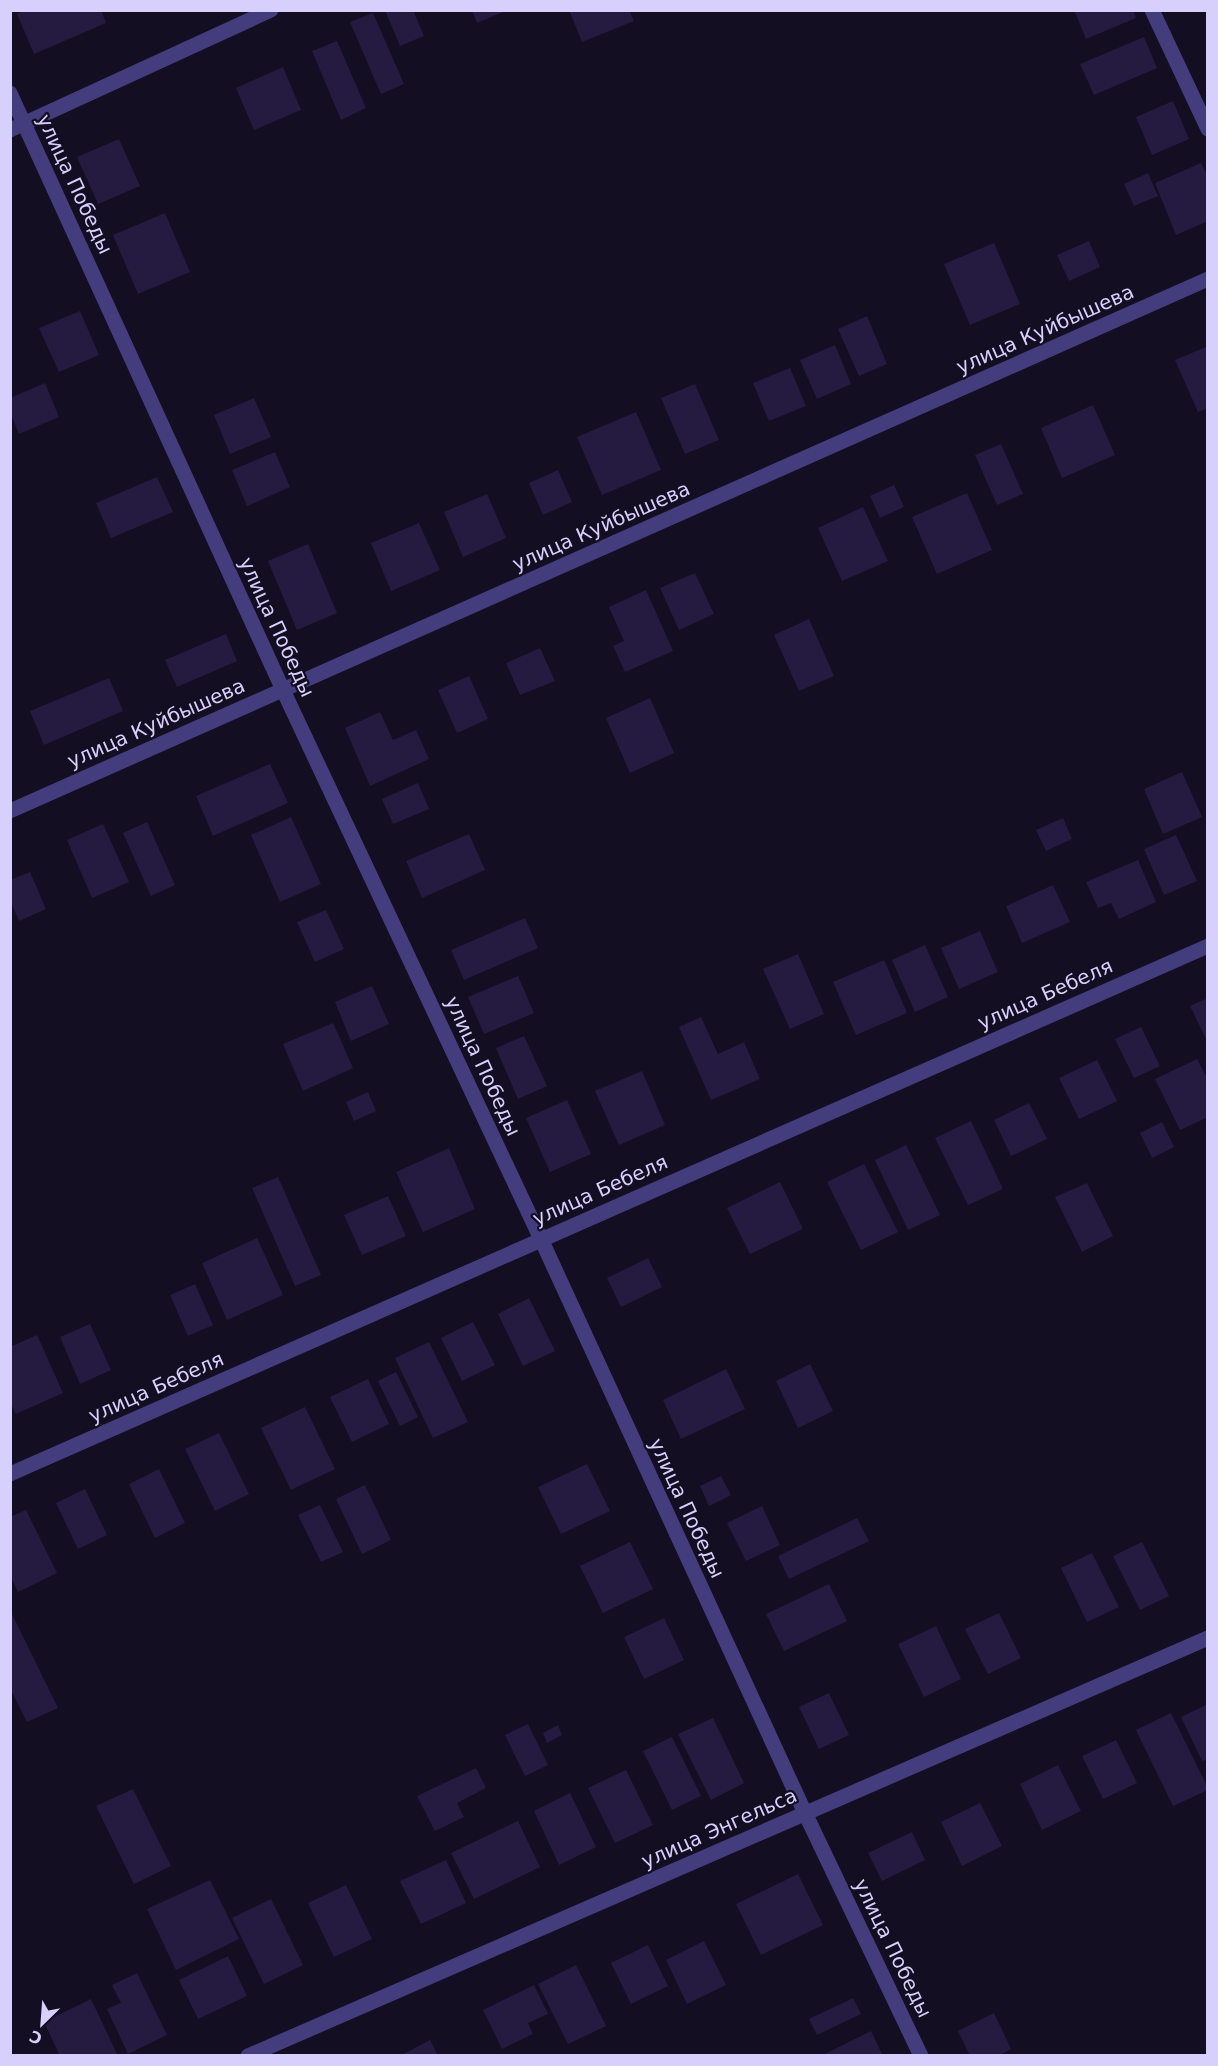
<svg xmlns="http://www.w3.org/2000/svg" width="1218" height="2066" font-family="'DejaVu Sans',sans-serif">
<rect width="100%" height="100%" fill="#130e21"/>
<path fill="#251b40" d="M 24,10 L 101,10 L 106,23 L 34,54 L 17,14 Z
M 385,10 L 413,10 L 424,36 L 400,46 Z
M 472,10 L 502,10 L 503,12 L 477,23 Z
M 569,10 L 629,10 L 634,21 L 582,42 Z
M 1074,10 L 1133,10 L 1136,18 L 1086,39 Z
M 373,13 L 404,84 L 381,94 L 350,22 Z
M 1144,37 L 1157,68 L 1094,95 L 1080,64 Z
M 337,41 L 366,108 L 341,120 L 312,51 Z
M 283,67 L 301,110 L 254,130 L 236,88 Z
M 1173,101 L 1189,139 L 1152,155 L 1136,117 Z
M 119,139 L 140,186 L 98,204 L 77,157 Z
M 1201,163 L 1208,177 L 1208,221 L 1176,235 L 1155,183 Z
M 1148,173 L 1158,196 L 1134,206 L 1124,184 Z
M 165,213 L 190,272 L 138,294 L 113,235 Z
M 1089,241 L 1100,267 L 1069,281 L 1057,255 Z
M 994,243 L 1020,304 L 970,325 L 944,264 Z
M 80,311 L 99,355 L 59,372 L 39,328 Z
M 867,316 L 887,364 L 859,376 L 838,329 Z
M 835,345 L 851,384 L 817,399 L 800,360 Z
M 1208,346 L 1208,408 L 1198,412 L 1175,360 Z
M 790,368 L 806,406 L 769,421 L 753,383 Z
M 45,383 L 59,417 L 19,434 L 10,412 L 10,398 Z
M 695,384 L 719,440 L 685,454 L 661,398 Z
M 254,398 L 271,437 L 230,454 L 214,415 Z
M 1093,405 L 1115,455 L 1062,478 L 1041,428 Z
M 636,412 L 661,470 L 602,495 L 577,437 Z
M 1001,444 L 1023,494 L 997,505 L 975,455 Z
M 275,452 L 290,487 L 247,506 L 232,470 Z
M 558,470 L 572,502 L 543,515 L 529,483 Z
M 157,477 L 173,512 L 111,538 L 96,503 Z
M 894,485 L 904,507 L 880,518 L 870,496 Z
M 967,493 L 992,550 L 937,574 L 912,517 Z
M 487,494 L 506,538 L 463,557 L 444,512 Z
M 863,507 L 888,561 L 842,581 L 818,528 Z
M 419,523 L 440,570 L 391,591 L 371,543 Z
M 308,544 L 337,613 L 297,630 L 268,561 Z
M 695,573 L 714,614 L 679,630 L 660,588 Z
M 646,590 L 673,651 L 625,672 L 613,646 L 624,641 L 609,607 Z
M 809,619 L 834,676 L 799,691 L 774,635 Z
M 226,634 L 237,661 L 177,687 L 165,660 Z
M 540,648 L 555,681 L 520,695 L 506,663 Z
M 469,676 L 488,719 L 457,733 L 438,690 Z
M 109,678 L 123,711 L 44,745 L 30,711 Z
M 650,698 L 674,753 L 630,773 L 606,718 Z
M 380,712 L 393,740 L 416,730 L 429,759 L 370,786 L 345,728 Z
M 270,764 L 288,803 L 213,836 L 196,796 Z
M 1182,772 L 1202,817 L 1163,834 L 1144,789 Z
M 418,783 L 429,809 L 393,824 L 382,799 Z
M 291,817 L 321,884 L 280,902 L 251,835 Z
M 1063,818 L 1072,839 L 1046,851 L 1036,830 Z
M 147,822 L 175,885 L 151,896 L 123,833 Z
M 103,824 L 129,882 L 92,898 L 67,840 Z
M 469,834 L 485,870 L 422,898 L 406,861 Z
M 1176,835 L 1197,881 L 1164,895 L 1144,849 Z
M 1138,860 L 1156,902 L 1119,919 L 1111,903 L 1098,908 L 1086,882 Z
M 30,872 L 46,909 L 19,921 L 10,900 L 10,880 Z
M 1053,885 L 1070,922 L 1022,943 L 1006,906 Z
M 326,910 L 344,949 L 315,962 L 297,922 Z
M 525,918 L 538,948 L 464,980 L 451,950 Z
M 980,931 L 998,972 L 959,989 L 941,948 Z
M 925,945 L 948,997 L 915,1012 L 892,960 Z
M 798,954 L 824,1014 L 790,1029 L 763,969 Z
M 884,960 L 907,1013 L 856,1035 L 833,982 Z
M 518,976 L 534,1013 L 484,1034 L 468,997 Z
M 372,986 L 389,1024 L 351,1041 L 335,1002 Z
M 1208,998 L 1208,1043 L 1190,1006 Z
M 701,1017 L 718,1054 L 744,1042 L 760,1079 L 711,1100 L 679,1027 Z
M 333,1023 L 353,1068 L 303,1091 L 283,1044 Z
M 1141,1027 L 1160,1066 L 1134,1078 L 1115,1039 Z
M 524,1036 L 547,1086 L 518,1099 L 496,1048 Z
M 1197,1059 L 1208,1080 L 1208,1117 L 1180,1130 L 1155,1079 Z
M 1097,1060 L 1117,1101 L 1079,1119 L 1059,1078 Z
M 642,1071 L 665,1125 L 619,1145 L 595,1091 Z
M 368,1092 L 376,1111 L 354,1121 L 346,1102 Z
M 567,1100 L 591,1154 L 550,1172 L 526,1118 Z
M 1029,1103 L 1047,1139 L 1011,1156 L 994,1120 Z
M 971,1121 L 1003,1189 L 968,1205 L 935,1138 Z
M 1162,1122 L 1174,1147 L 1152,1158 L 1140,1133 Z
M 906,1145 L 940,1215 L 908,1230 L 875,1160 Z
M 449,1148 L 475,1209 L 423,1232 L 396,1172 Z
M 864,1164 L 898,1232 L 861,1250 L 827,1182 Z
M 278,1177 L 321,1275 L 295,1286 L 252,1188 Z
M 780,1182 L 803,1229 L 750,1254 L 727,1208 Z
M 1087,1183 L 1113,1236 L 1082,1252 L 1055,1197 Z
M 388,1196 L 406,1236 L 362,1255 L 344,1215 Z
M 257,1238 L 283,1295 L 227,1320 L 202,1263 Z
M 648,1258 L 662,1287 L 621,1307 L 607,1278 Z
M 195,1284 L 213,1325 L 188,1336 L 170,1295 Z
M 529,1298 L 555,1351 L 523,1366 L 498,1314 Z
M 473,1322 L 495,1365 L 462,1381 L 441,1338 Z
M 90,1324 L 111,1370 L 80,1384 L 60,1337 Z
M 37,1335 L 63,1393 L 16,1414 L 10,1402 L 10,1347 Z
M 429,1342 L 468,1422 L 433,1438 L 395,1358 Z
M 810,1364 L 833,1411 L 798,1428 L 776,1381 Z
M 726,1369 L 745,1409 L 681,1439 L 663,1400 Z
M 396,1372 L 418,1417 L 400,1426 L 378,1381 Z
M 368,1379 L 389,1424 L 352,1442 L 330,1397 Z
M 305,1407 L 335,1469 L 291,1490 L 261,1428 Z
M 219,1433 L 249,1494 L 215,1511 L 185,1449 Z
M 587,1464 L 610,1511 L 561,1534 L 538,1487 Z
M 159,1469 L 185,1523 L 155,1538 L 129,1484 Z
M 721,1476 L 731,1495 L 709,1506 L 700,1486 Z
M 365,1485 L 391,1540 L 362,1554 L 336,1499 Z
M 85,1489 L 107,1535 L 78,1549 L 56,1503 Z
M 320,1505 L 343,1552 L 321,1562 L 298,1515 Z
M 762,1506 L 780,1545 L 746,1561 L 727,1523 Z
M 26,1510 L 57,1573 L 18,1592 L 10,1575 L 10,1517 Z
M 857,1518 L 869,1541 L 789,1579 L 778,1556 Z
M 630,1542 L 653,1589 L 603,1613 L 580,1566 Z
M 1142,1542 L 1169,1596 L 1140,1610 L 1113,1556 Z
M 1092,1553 L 1119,1607 L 1087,1622 L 1061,1568 Z
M 829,1584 L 847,1621 L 784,1651 L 766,1614 Z
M 10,1610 L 58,1708 L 27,1722 L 10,1688 Z
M 999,1613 L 1021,1658 L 988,1674 L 965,1629 Z
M 664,1618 L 684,1660 L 644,1679 L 624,1637 Z
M 936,1626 L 961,1679 L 924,1697 L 898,1644 Z
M 829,1693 L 849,1735 L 819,1749 L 799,1707 Z
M 1208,1704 L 1208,1759 L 1202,1761 L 1181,1717 Z
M 1171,1713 L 1208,1788 L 1208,1790 L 1173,1806 L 1136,1730 Z
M 713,1718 L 744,1783 L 711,1800 L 678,1734 Z
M 528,1724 L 548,1765 L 525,1776 L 505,1735 Z
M 558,1725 L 562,1735 L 547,1743 L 543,1733 Z
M 672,1737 L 701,1796 L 672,1810 L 643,1751 Z
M 1116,1740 L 1137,1783 L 1103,1799 L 1082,1756 Z
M 1058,1765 L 1081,1811 L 1042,1830 L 1020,1784 Z
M 476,1768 L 486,1788 L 457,1803 L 464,1817 L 435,1831 L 417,1796 Z
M 626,1770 L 653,1825 L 615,1843 L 588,1788 Z
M 133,1789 L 171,1866 L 134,1884 L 96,1806 Z
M 570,1793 L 596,1847 L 559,1865 L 534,1811 Z
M 980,1803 L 1002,1846 L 962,1866 L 941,1822 Z
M 518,1821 L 540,1867 L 474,1899 L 451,1853 Z
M 912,1832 L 925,1860 L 882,1881 L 868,1853 Z
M 446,1860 L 466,1903 L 421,1924 L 400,1881 Z
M 798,1874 L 823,1925 L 761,1955 L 736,1904 Z
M 210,1880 L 239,1939 L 176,1970 L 147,1909 Z
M 346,1885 L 372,1939 L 334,1957 L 308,1903 Z
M 271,1899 L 303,1965 L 264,1984 L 232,1918 Z
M 704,1941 L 726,1985 L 687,2004 L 666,1960 Z
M 648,1945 L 668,1986 L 631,2004 L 611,1963 Z
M 228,1956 L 247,1996 L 198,2019 L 179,1980 Z
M 576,1965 L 606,2026 L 568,2044 L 538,1984 Z
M 137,1973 L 167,2035 L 128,2054 L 107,2009 L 121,2003 L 112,1985 Z
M 534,1985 L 548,2014 L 528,2023 L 533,2034 L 502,2049 L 483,2010 Z
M 853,1998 L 861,2014 L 817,2035 L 809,2019 Z
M 91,1999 L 118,2056 L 60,2056 L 44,2022 Z
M 994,2013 L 1011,2049 L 998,2056 L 970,2056 L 958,2031 Z
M 871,2031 L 883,2056 L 821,2056 Z
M 430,2040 L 438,2056 L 400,2056 Z"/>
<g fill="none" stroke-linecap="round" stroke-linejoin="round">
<path stroke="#433c7d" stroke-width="15" d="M 1152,10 L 1208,129
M 10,93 L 283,690 L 541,1239 L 805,1813 L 921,2056
M 10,130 L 271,10
M 10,1474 L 1208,946
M 248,2056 L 1208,1638"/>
<path stroke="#433c7d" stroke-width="15" d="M 10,811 L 1208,279"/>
</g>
<g text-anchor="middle" stroke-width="4.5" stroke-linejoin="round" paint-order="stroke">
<g font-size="20" fill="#d8d0fc" stroke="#130e21">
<text transform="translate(75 184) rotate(65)" y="7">улица Победы</text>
<text transform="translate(1045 329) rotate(-24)" y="7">улица Куйбышева</text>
<text transform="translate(601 526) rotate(-24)" y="7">улица Куйбышева</text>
<text transform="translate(277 627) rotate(65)" y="7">улица Победы</text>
<text transform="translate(156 723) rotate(-24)" y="7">улица Куйбышева</text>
<text transform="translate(1045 994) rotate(-24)" y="7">улица Бебеля</text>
<text transform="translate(483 1066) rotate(65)" y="7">улица Победы</text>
<text transform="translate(600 1190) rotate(-24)" y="7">улица Бебеля</text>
<text transform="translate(156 1387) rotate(-24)" y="7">улица Бебеля</text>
<text transform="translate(687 1508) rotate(65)" y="7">улица Победы</text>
<text transform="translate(719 1828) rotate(-24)" y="7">улица Энгельса</text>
<text transform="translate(893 1948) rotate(64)" y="7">улица Победы</text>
</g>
</g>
<rect width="1218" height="2066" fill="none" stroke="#d8d0fc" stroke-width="24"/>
<g transform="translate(42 2024) rotate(205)" stroke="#130e21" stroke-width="4.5" paint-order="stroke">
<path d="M0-4.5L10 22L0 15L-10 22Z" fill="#d8d0fc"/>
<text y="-9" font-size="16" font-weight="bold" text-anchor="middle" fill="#d8d0fc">С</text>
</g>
</svg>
